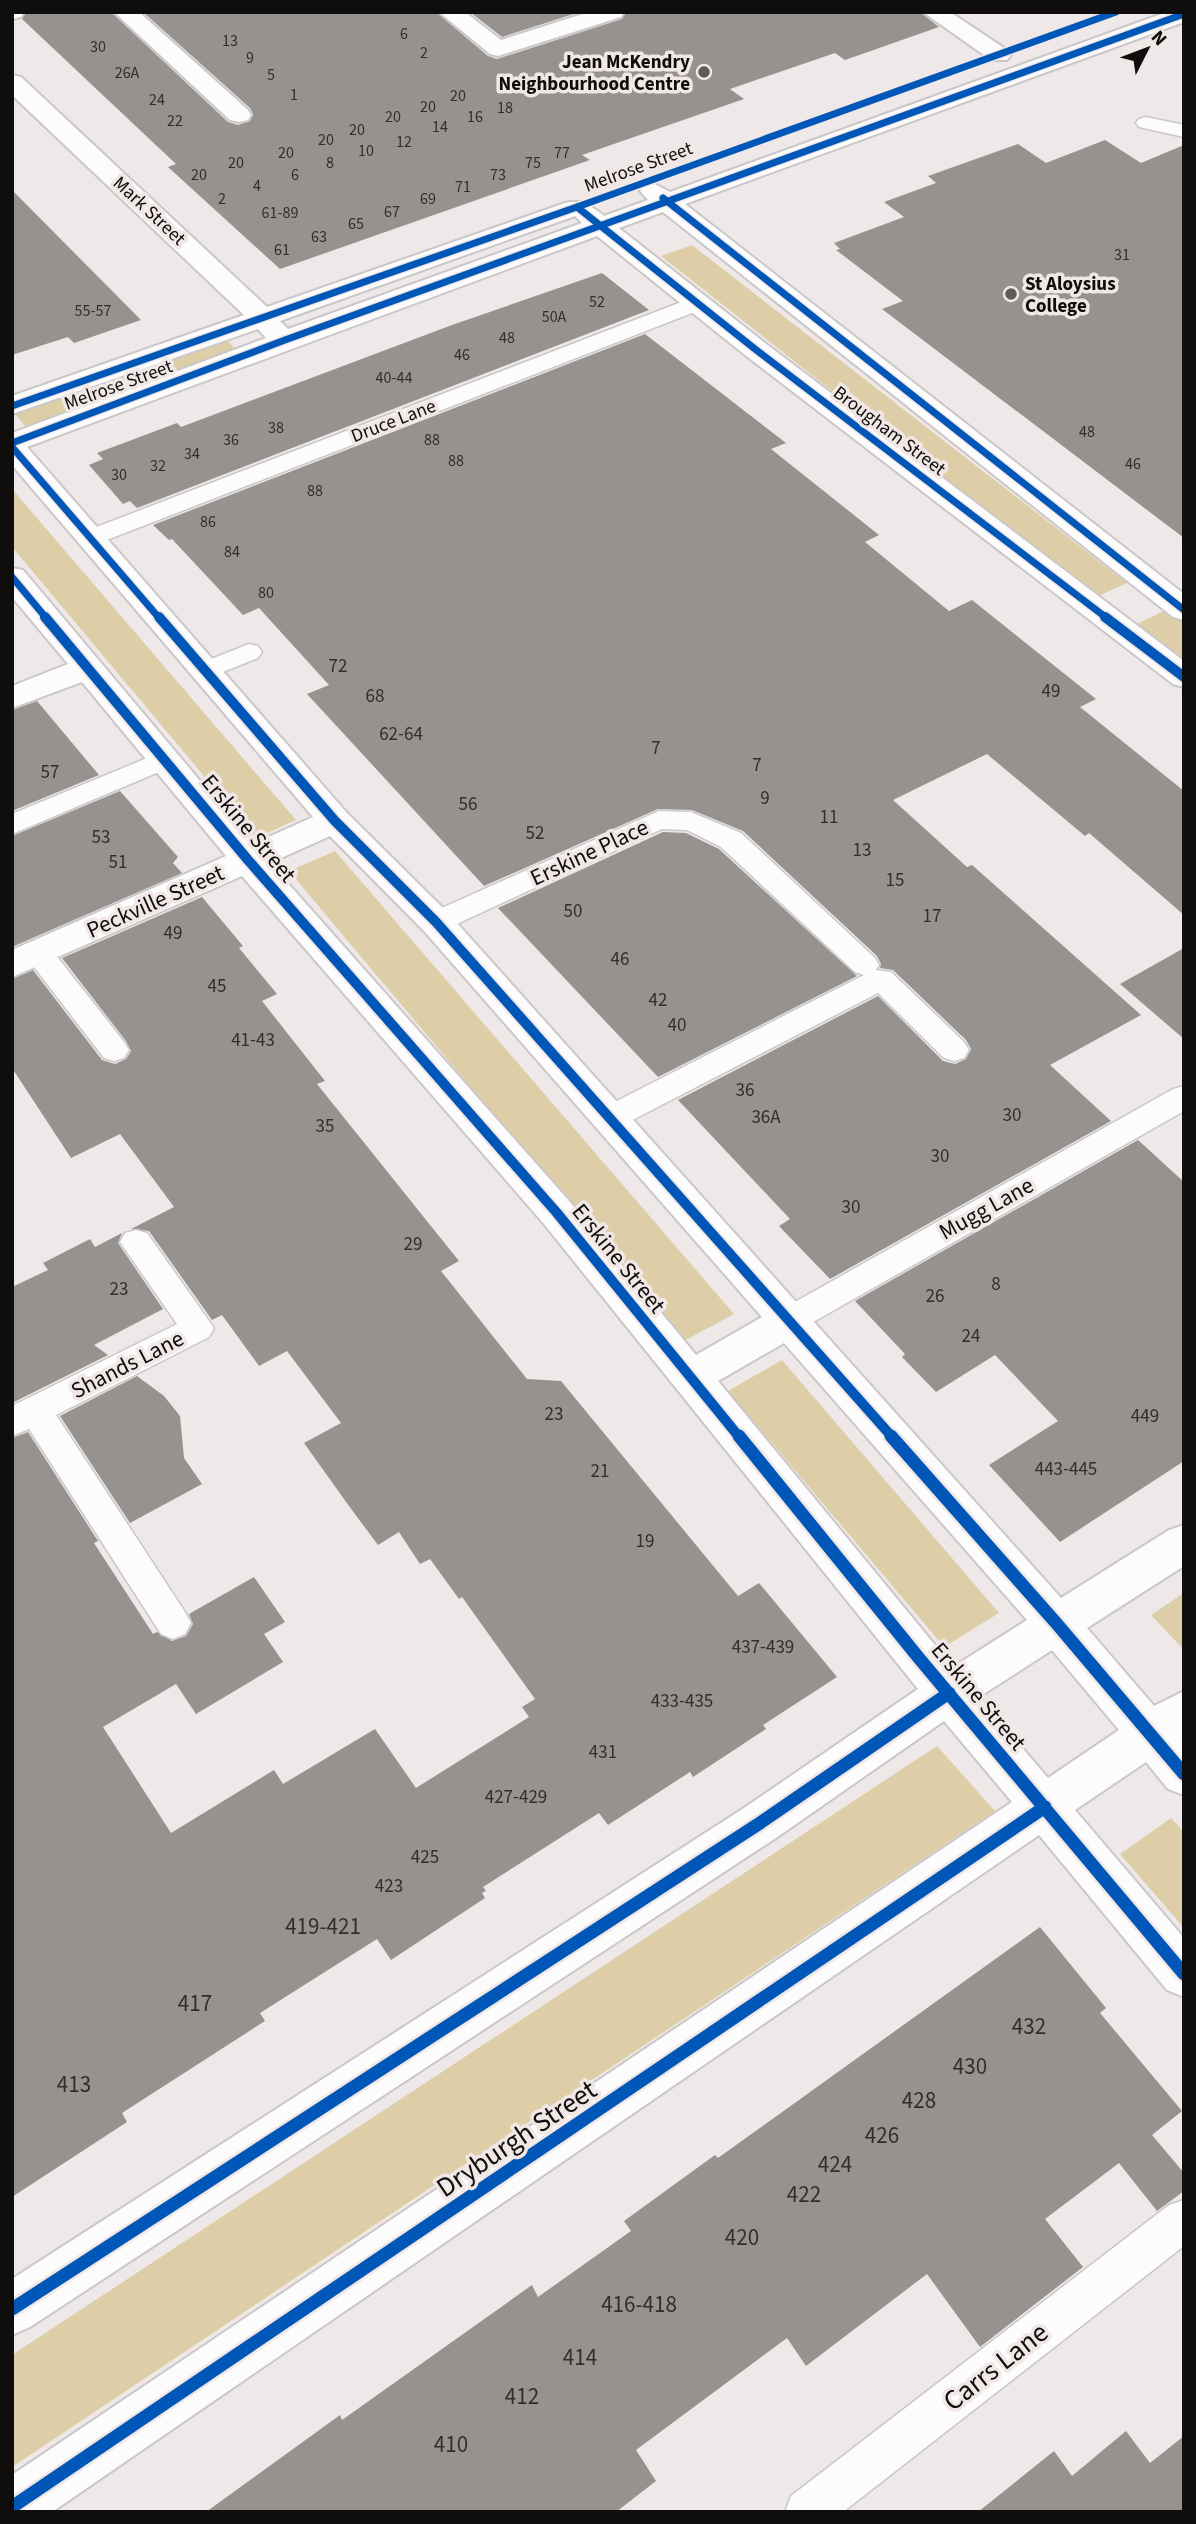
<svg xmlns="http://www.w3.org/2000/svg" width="1196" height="2524" font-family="'Source Sans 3',sans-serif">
<rect width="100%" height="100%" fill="#eee9e8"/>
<path fill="#ddcea8" d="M 692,245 L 1127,583 L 1094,598 L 661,256 Z
M 225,339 L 237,350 L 26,427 L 15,414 Z
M 12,489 L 296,820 L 256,838 L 12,547 Z
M 1168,609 L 1184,621 L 1184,664 L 1135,625 Z
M 335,851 L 734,1314 L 684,1341 L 289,871 Z
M 782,1360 L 999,1613 L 944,1647 L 728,1391 Z
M 1184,1593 L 1184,1650 L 1151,1615 Z
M 937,1746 L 995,1811 L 12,2467 L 12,2355 Z
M 1171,1818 L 1184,1832 L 1184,1928 L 1120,1854 Z"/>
<path fill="#959290" d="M 26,12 L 111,12 L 228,122 L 238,125 L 250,121 L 253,114 L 250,108 L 143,12 L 436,12 L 488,56 L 497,59 L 622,19 L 626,12 L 920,12 L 939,27 L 845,60 L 835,53 L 730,89 L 744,99 L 582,155 L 590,160 L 280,269 L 168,167 L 176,164 L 22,19 Z
M 470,12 L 580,12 L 502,37 Z
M 1105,140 L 1141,163 L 1184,145 L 1184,538 L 882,309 L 903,301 L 836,250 L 840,249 L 834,243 L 904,217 L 884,202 L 936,183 L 928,176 L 1018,144 L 1046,163 Z
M 12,190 L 141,320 L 74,343 L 68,337 L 12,355 Z
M 602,273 L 649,310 L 137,508 L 130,501 L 123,504 L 89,465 L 103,459 L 97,453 L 177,423 L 181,427 L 452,325 Z
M 645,334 L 786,443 L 771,449 L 879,535 L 865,542 L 949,611 L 972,600 L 1096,699 L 1080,707 L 1184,791 L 1184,915 L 1089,833 L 1085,836 L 987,754 L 893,800 L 967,867 L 972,865 L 1141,1015 L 1050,1065 L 1111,1121 L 830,1279 L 779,1226 L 790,1219 L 678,1100 L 878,996 L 943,1061 L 955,1064 L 966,1059 L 971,1049 L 966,1040 L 893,970 L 880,968 L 881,964 L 877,956 L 743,831 L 692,810 L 658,809 L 484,886 L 307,694 L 329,685 L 259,608 L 243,615 L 172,539 L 169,540 L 153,525 Z
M 37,701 L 99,775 L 12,811 L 12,710 Z
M 120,791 L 178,857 L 173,863 L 182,873 L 12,947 L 12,836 Z
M 663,832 L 686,833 L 719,849 L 857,976 L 658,1077 L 498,908 Z
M 202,897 L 243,946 L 239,948 L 277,994 L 262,1001 L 325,1081 L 317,1084 L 459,1261 L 441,1271 L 527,1379 L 561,1381 L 738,1596 L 759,1583 L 837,1677 L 763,1725 L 766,1729 L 693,1777 L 690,1772 L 608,1825 L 599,1813 L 483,1887 L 486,1891 L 482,1893 L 485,1898 L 391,1960 L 377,1939 L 260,2013 L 265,2021 L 122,2113 L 127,2122 L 12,2197 L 12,1438 L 28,1432 L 98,1541 L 94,1543 L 153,1634 L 157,1632 L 172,1641 L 186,1636 L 193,1624 L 189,1614 L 254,1577 L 285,1622 L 264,1634 L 283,1662 L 196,1714 L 176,1684 L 103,1727 L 171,1833 L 274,1770 L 283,1784 L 375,1729 L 416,1788 L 529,1717 L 522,1707 L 535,1699 L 462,1597 L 459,1599 L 430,1559 L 420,1564 L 399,1532 L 378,1545 L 349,1506 L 304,1443 L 341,1423 L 287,1351 L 259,1366 L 222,1315 L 212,1320 L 149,1231 L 131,1229 L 174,1207 L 120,1134 L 71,1158 L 12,1068 L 12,979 L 33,970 L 102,1060 L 115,1064 L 126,1059 L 131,1051 L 126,1041 L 62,958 Z
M 1184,948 L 1184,1039 L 1120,984 Z
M 1138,1140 L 1184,1182 L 1184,1461 L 1060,1542 L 989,1465 L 1058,1421 L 995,1355 L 936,1392 L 902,1357 L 905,1354 L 855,1301 Z
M 122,1233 L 118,1243 L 163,1309 L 94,1345 L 108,1355 L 12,1403 L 12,1287 L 48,1270 L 43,1263 L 90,1239 L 95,1247 Z
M 137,1376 L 164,1396 L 180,1416 L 184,1458 L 202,1484 L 130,1523 L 60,1416 Z
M 1040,1927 L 1106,2008 L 1100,2013 L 1182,2111 L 1152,2135 L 1184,2173 L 1184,2191 L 1157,2211 L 1119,2163 L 1045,2219 L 1083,2267 L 980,2347 L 927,2274 L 806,2366 L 787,2338 L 636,2450 L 656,2481 L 616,2512 L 206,2512 L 340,2415 L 342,2420 L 532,2285 L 538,2297 L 631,2231 L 624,2221 L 715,2155 L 718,2158 Z
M 1126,2431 L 1150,2463 L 1184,2436 L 1184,2512 L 978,2512 L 1054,2451 L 1072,2476 Z"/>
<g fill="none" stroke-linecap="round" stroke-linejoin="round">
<defs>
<path id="service" d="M 1146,117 L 1184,125 L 1184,137 L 1139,127 L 1136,123 L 1139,119 Z
M 697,296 L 705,298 L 708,303 L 705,308 L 99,543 L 90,545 L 81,543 L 78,538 L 81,533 Z
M 249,644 L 258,646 L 262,652 L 258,658 L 205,679 L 196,677 L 192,671 L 196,665 Z
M 164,751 L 173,754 L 177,760 L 173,766 L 12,834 L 12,814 Z
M 659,811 L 691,812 L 741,833 L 875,958 L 879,965 L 876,970 L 891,972 L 964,1042 L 969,1050 L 964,1058 L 954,1061 L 944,1058 L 878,993 L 621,1126 L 610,1129 L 599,1126 L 595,1118 L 599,1110 L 864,975 L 855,972 L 721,847 L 687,830 L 662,829 L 446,929 L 436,932 L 426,929 L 422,922 L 426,915 Z
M 38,942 L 48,945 L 124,1042 L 129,1050 L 124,1058 L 114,1061 L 104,1058 L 28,959 L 24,952 L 28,945 Z
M 1184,1086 L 1184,1111 L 801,1329 L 790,1333 L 779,1329 L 774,1320 L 779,1311 L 1173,1089 Z
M 136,1230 L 147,1233 L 214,1328 L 209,1337 L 56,1415 L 185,1612 L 191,1623 L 185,1634 L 173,1639 L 161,1634 L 29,1429 L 12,1436 L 12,1406 L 177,1324 L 120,1242 L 125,1233 Z
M 1184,2200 L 1184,2246 L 843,2512 L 785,2512 L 791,2496 L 1169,2205 Z"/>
<path id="minor" d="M 12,12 L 24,12 L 21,17 L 13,19 Z
M 114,12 L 139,12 L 248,110 L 251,115 L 248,120 L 239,122 L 230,120 Z
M 439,12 L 465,12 L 501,40 L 589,12 L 624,12 L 621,17 L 498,56 L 490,54 Z
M 923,12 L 950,12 L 1007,50 L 1011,55 L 1007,60 L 991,60 Z
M 1167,12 L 1184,12 L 1184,22 L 685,204 L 1184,594 L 1184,620 L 1173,617 L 663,212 L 619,228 L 765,343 L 1184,661 L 1184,687 L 1173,684 L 745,355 L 597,236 L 27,447 L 347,813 L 448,913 L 1061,1598 L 1169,1530 L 1184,1525 L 1184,1566 L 1087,1628 L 1154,1706 L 1184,1691 L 1184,1736 L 1181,1738 L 1184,1741 L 1184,1795 L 1168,1789 L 1146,1762 L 1075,1810 L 1184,1938 L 1184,1997 L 1167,1990 L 1039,1835 L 52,2512 L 12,2512 L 12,2475 L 1012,1802 L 944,1721 L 776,1838 L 30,2327 L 12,2335 L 12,2279 L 744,1808 L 918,1689 L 544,1224 L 242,876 L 12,977 L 12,950 L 226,856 L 82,682 L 12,708 L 12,686 L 68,664 L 12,597 L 12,568 L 23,570 L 253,844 L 313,817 L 12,465 L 12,433 L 266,338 L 258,329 L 12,414 L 12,396 L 244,315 L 12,95 L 12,75 L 21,77 L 267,307 L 565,203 C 580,199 592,206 604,216 L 648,200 L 640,191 L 644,186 L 653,183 L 670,192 ZM 575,216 L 582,223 L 288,329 L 280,321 ZM 330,836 L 424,931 L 762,1317 L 696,1355 L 570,1202 L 270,863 ZM 784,1343 L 1027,1620 L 953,1667 L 718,1381 ZM 1052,1650 L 1119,1730 L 1048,1778 L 979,1697 Z"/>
</defs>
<use href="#service" stroke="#cbc7c7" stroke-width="3"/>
<use href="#minor" stroke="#cbc7c7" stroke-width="4"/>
<use href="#service" fill="#fcfcfc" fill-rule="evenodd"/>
<use href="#minor" fill="#fcfcfc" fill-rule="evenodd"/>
<defs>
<path id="cycleway-far2" d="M 663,198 L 1184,610
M 577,207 L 755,349 L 1108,619
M 12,406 L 577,207 L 1116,12
M 12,443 L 285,340 L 1184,14
M 12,447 L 160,619
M 12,577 L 47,619"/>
<path id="cycleway-far1" d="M 45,617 L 248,860 L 557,1213 L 740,1438
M 159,617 L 335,821 L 436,922 L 893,1438
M 1105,617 L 1184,677"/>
<path id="cycleway" d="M 739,1436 L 918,1657 L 1184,1974
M 891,1436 L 1057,1624 L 1184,1774
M 12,2309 L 760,1823 L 949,1693
M 12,2507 L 1045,1807"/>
</defs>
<use href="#cycleway-far2" stroke="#f0e7e6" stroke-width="10"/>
<use href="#cycleway-far1" stroke="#f0e7e6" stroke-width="14"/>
<use href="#cycleway" stroke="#f0e7e6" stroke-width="18"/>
<use href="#cycleway-far2" stroke="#0057b8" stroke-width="7"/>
<use href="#cycleway-far1" stroke="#0057b8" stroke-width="10"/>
<use href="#cycleway" stroke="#0057b8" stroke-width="13"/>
</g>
<g fill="#5e5b5a" stroke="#f0e7e6" stroke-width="2.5">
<circle cx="704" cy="72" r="7"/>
<circle cx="1011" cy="294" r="7"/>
</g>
<g text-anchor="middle" stroke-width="7" stroke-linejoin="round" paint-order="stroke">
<g font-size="16" fill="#312f2e">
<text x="404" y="39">6</text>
<text x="230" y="46">13</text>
<text x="98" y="52">30</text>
<text x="424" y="58">2</text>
<text x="250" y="63">9</text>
<text x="127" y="78">26A</text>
<text x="271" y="80">5</text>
<text x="294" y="100">1</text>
<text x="458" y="101">20</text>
<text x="157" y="105">24</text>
<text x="428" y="112">20</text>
<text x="505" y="113">18</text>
<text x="393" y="122">20</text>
<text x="475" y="122">16</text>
<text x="175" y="126">22</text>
<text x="440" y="132">14</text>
<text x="357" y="135">20</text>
<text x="326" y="145">20</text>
<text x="404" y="147">12</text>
<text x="366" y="156">10</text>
<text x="286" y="158">20</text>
<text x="562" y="158">77</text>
<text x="236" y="168">20</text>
<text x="330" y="168">8</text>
<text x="533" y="168">75</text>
<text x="199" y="180">20</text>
<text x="295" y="180">6</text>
<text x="498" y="180">73</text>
<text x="257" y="191">4</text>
<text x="463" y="192">71</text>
<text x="222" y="204">2</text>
<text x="428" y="204">69</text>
<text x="392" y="217">67</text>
<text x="280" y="218">61-89</text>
<text x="356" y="229">65</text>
<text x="319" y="242">63</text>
<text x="282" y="255">61</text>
<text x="1122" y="260">31</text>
<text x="597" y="307">52</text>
<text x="93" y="316">55-57</text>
<text x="554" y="322">50A</text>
<text x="507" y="343">48</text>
<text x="462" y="360">46</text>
<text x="394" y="383">40-44</text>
<text x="276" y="433">38</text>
<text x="1087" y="437">48</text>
<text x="231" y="445">36</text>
<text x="432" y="445">88</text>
<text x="192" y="459">34</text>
<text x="456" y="466">88</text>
<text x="1133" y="469">46</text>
<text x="158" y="471">32</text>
<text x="119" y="480">30</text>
<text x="315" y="496">88</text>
<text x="208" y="527">86</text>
<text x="232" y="557">84</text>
<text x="266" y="598">80</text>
</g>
<g font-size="19" font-weight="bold" fill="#100e0d" stroke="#f0e7e6" text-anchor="end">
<text x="690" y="68">Jean McKendry<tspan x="690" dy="22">Neighbourhood Centre</tspan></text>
<text x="1025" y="290" text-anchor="start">St Aloysius<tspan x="1025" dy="22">College</tspan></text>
</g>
<g font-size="19" fill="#100e0d" stroke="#f0e7e6">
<text transform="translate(638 166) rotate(-20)" y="7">Melrose Street</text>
<text transform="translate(150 210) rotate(43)" y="7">Mark Street</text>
<text transform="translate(118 384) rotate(-20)" y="7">Melrose Street</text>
<text transform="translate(393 420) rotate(-21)" y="7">Druce Lane</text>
<text transform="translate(890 430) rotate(37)" y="7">Brougham Street</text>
</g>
<g font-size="19" fill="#312f2e">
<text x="338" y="672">72</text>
<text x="1051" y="697">49</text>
<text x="375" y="702">68</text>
<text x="401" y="740">62-64</text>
<text x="656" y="754">7</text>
<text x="757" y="771">7</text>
<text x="50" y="778">57</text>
<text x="765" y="804">9</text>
<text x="468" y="810">56</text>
<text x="829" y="823">11</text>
<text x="535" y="839">52</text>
<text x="101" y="843">53</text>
<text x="862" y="856">13</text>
<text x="118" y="868">51</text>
<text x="895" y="886">15</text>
<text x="573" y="917">50</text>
<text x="932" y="922">17</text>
<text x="173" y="939">49</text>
<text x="620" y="965">46</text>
<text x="217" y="992">45</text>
<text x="658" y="1006">42</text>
<text x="677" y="1031">40</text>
<text x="253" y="1046">41-43</text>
<text x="745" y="1096">36</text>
<text x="1012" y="1121">30</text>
<text x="766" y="1123">36A</text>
<text x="325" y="1132">35</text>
<text x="940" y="1162">30</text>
<text x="851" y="1213">30</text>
<text x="413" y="1250">29</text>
<text x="996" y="1290">8</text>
<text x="119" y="1295">23</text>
<text x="935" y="1302">26</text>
<text x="971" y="1342">24</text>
<text x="554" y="1420">23</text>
<text x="1145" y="1422">449</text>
<text x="1066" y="1475">443-445</text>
<text x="600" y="1477">21</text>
<text x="645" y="1547">19</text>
<text x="763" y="1653">437-439</text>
<text x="682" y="1707">433-435</text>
<text x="603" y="1758">431</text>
<text x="516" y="1803">427-429</text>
<text x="425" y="1863">425</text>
<text x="389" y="1892">423</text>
</g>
<g font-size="23" fill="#100e0d" stroke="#f0e7e6">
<text transform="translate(249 828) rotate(50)" y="8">Erskine Street</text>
<text transform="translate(589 852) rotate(-25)" y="8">Erskine Place</text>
<text transform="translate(155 901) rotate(-24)" y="8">Peckville Street</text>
<text transform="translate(986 1208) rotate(-29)" y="8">Mugg Lane</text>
<text transform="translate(619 1258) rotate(51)" y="8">Erskine Street</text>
<text transform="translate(127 1364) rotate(-27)" y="8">Shands Lane</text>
<text transform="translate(979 1696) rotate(50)" y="8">Erskine Street</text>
</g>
<g font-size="23" fill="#312f2e">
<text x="323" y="1934">419-421</text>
<text x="195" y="2011">417</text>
<text x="1029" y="2034">432</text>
<text x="970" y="2074">430</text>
<text x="74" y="2092">413</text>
<text x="919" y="2108">428</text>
<text x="882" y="2143">426</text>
<text x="835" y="2172">424</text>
<text x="804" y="2202">422</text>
<text x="742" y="2245">420</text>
<text x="639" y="2312">416-418</text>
<text x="580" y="2365">414</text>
<text x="522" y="2404">412</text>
<text x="451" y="2452">410</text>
</g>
<g font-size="28" fill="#100e0d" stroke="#f0e7e6">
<text transform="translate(516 2138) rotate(-34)" y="10">Dryburgh Street</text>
<text transform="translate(995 2366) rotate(-38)" y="10">Carrs Lane</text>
</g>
</g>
<rect width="1196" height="2524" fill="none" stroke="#100e0d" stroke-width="28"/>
<g transform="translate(1147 49) rotate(48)" stroke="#f0e7e6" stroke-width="5" paint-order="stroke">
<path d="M0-5L12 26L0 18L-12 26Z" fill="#100e0d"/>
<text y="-10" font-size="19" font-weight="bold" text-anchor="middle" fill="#100e0d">N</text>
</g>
</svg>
